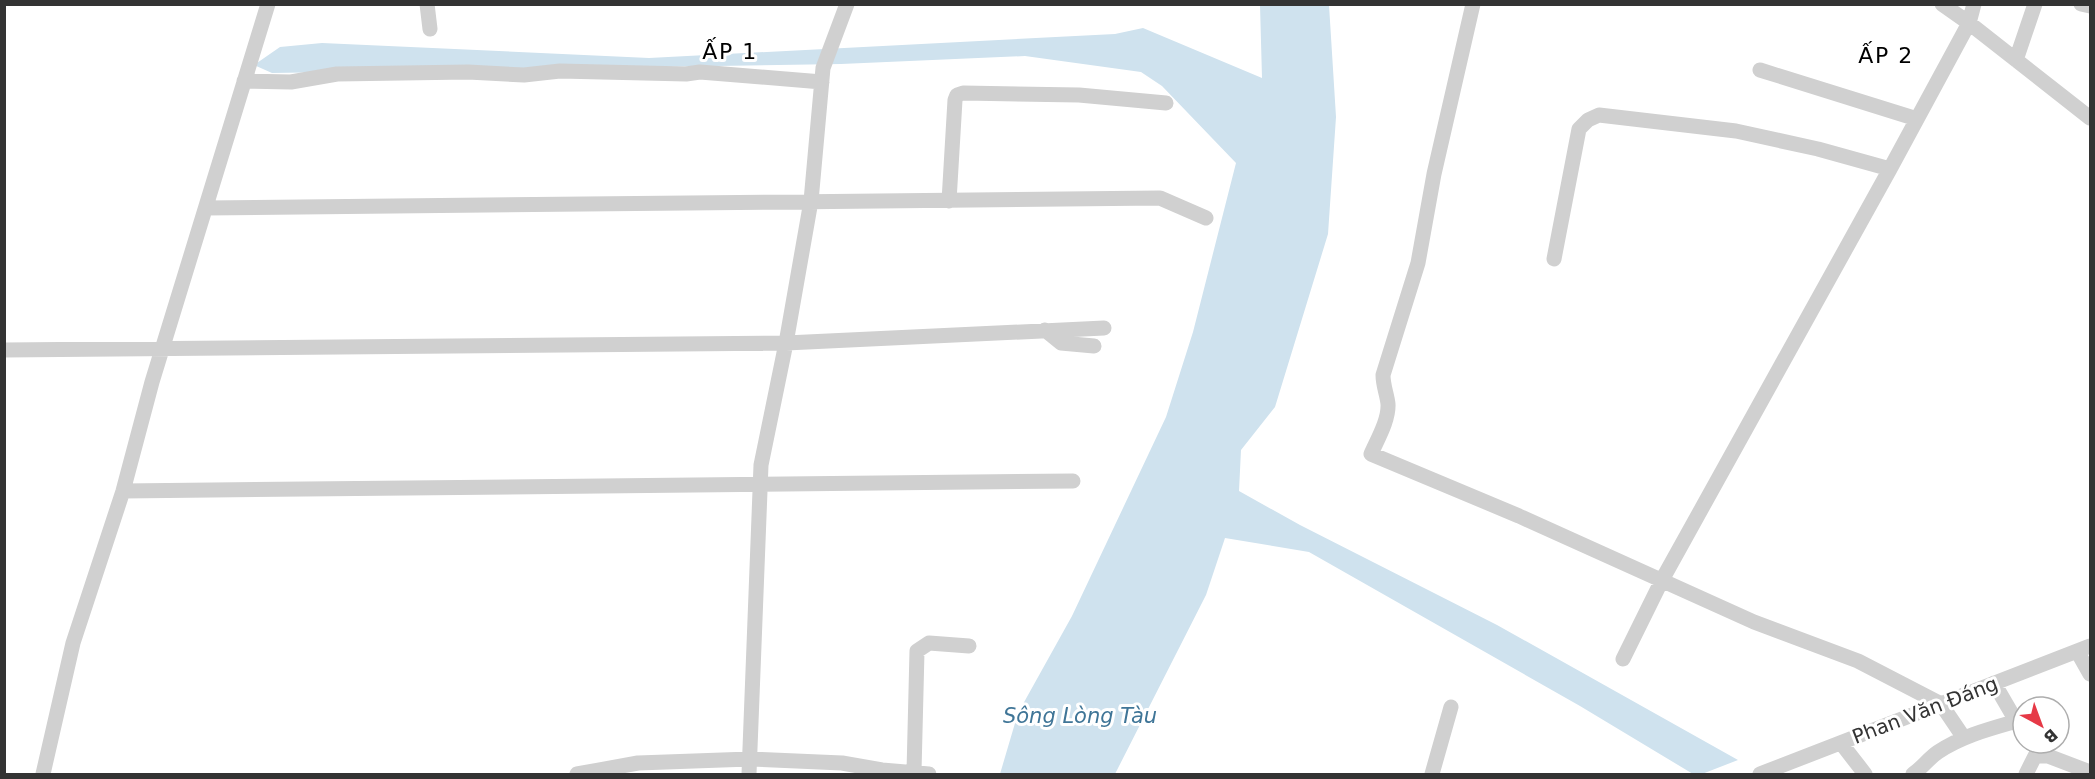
<svg xmlns="http://www.w3.org/2000/svg" width="2095" height="779" font-family="'DejaVu Sans',sans-serif">
<rect width="100%" height="100%" fill="#fff"/>
<path fill="#cfe2ee" d="M 1260,5 L 1329,5 L 1336,117 L 1328,234 L 1275,407 L 1241,450 L 1239,491 L 1300,525 L 1497,625 L 1738,760 L 1702,774 L 1693,774 L 1580,706 L 1309,552 L 1225,538 L 1206,595 L 1115,774 L 1000,774 L 1018,713 L 1072,616 L 1166,417 L 1193,332 L 1236,163 L 1162,86 L 1141,72 L 1025,56 L 841,64 L 272,73 L 254,65 L 280,47 L 322,43 L 649,58 L 1115,34 L 1143,28 L 1262,78 Z"/>
<g fill="none" stroke-linecap="round" stroke-linejoin="round">
<path stroke="#d0d0d0" stroke-width="15" d="M 427,4 L 430,29
M 1473,4 L 1434,174 L 1418,263 L 1383,375 C 1383,386 1387,394 1388,404 C 1389,420 1377,440 1371,454 L 1519,516 L 1754,622 L 1858,661 L 1941,704 L 1964,738
M 1942,4 L 1969,23 L 2090,118
M 2081,4 L 2090,6
M 2016,60 L 2035,4
M 1760,70 L 1917,119
M 244,81 L 291,82 L 337,74 L 468,72 L 524,75 L 560,71 L 686,74 L 700,72 L 822,82
M 949,201 L 955,100 L 957,95 L 963,93 L 1079,95 L 1166,103
M 206,208 L 1160,198 L 1206,218
M 1554,259 L 1579,129 L 1588,120 L 1599,115 L 1736,131 L 1818,149 L 1890,169
M 1045,330 L 1061,343 L 1094,346
M 4,350 L 786,343 L 1104,328
M 123,491 L 1073,481
M 2077,651 L 2090,674
M 1623,659 L 1662,580 L 1890,169 L 1969,23 L 1974,4
M 1994,683 L 2023,733
M 1841,743 L 1865,774
M 914,772 L 917,651 L 929,643 L 969,646
M 43,774 L 73,643 L 123,491 L 152,382 L 268,4
M 577,774 L 638,763 L 750,759 L 842,763 L 882,770 L 929,774
M 749,774 L 761,465 L 786,343 L 811,201 L 823,68 L 847,4
M 1432,774 L 1451,707
M 1760,774 L 2090,646
M 1913,774 C 1922,768 1929,758 1938,752 C 1962,736 1989,729 2017,721
M 2026,774 L 2035,756 L 2048,756 L 2090,772"/>
</g>
<g text-anchor="middle" stroke-width="6" stroke-linejoin="round" paint-order="stroke">
<g font-size="20" fill="#333" stroke="#fff">
<text transform="translate(1925 710) rotate(-21)" y="7">Phan Văn Đáng</text>
</g>
<g font-size="21" font-style="italic" fill="#3f7597" stroke="#fff">
<text x="1080" y="723">Sông Lòng Tàu</text>
</g>
<g font-size="22" letter-spacing="1.5" fill="#000" stroke="#fff">
<text x="730" y="59">ẤP 1</text>
<text x="1886" y="63">ẤP 2</text>
</g>
</g>
<rect width="2095" height="779" fill="none" stroke="#333333" stroke-width="12"/>
<g transform="translate(2041 725) rotate(139)"><circle r="28" fill="#ffffff" stroke="#adadad" stroke-width="1.5"/>
<path d="M0-4.5L10 22L0 15L-10 22Z" fill="#e63946"/>
<text y="-9" font-size="16" font-weight="bold" text-anchor="middle" fill="#333333">B</text>
</g>
</svg>
